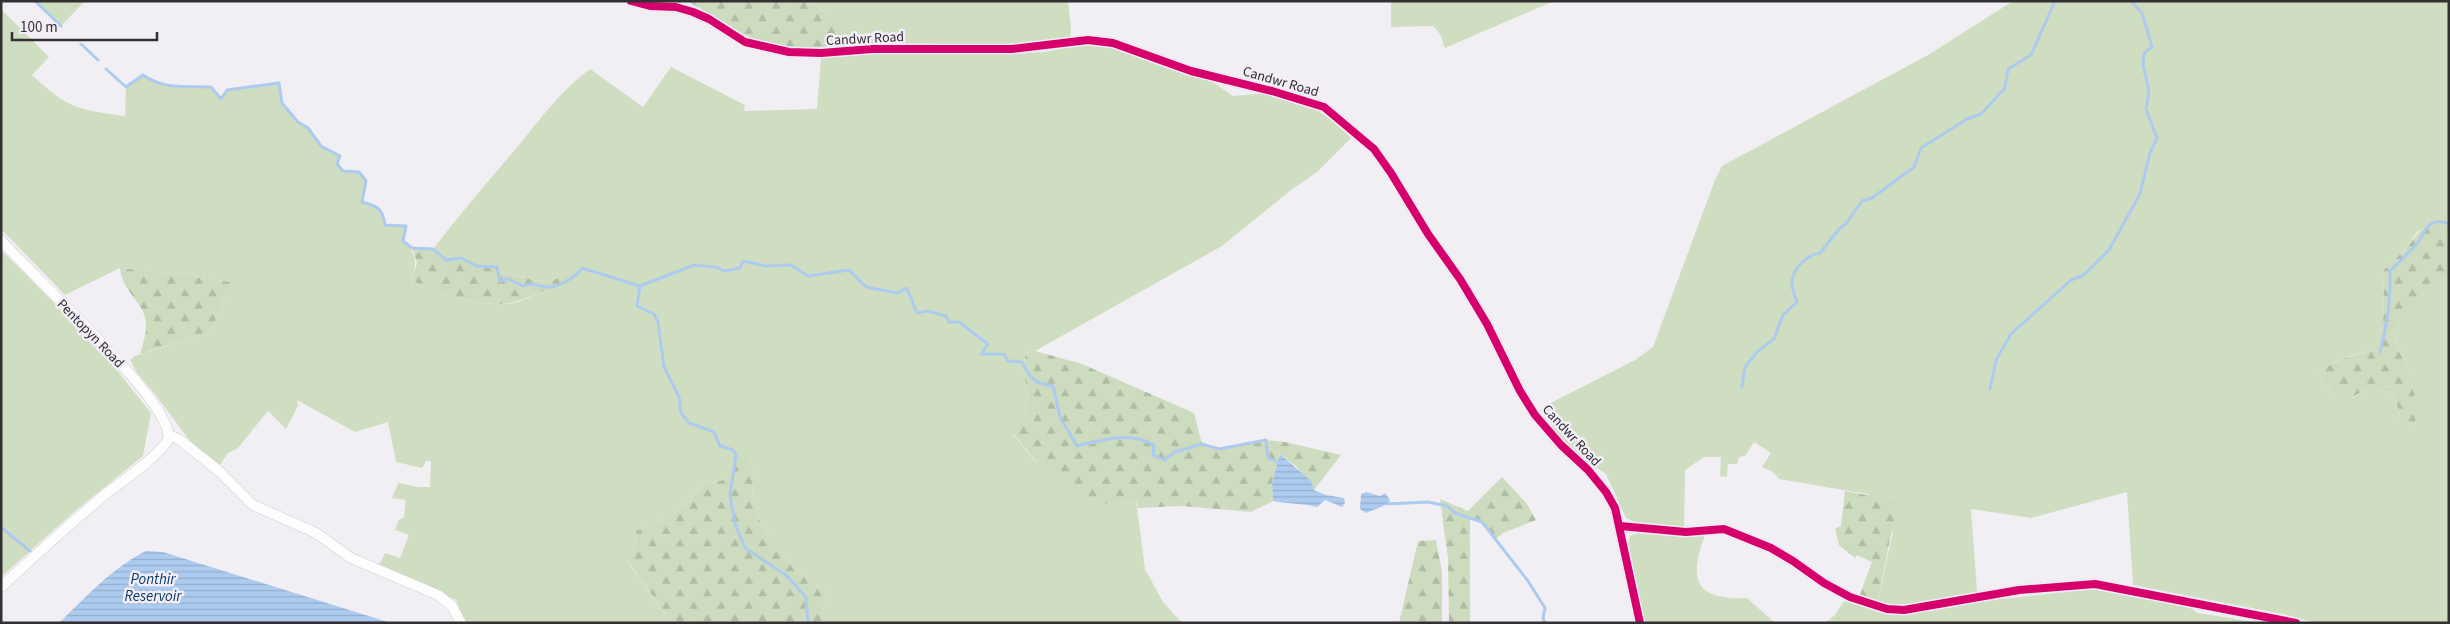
<svg xmlns="http://www.w3.org/2000/svg" width="2450" height="624" font-family="'Source Sans 3',sans-serif">
<defs>
<pattern id="forest-firs" width="22" height="20" patternUnits="userSpaceOnUse" patternTransform="scale(1.25)"><rect width="22" height="20" fill="#cddcbf"/><path d="M5 1l3.5 6h-7zM16 11l3.5 6h-7z" fill="#b0bda5"/></pattern>
<pattern id="water-rules" width="6" height="5" patternUnits="userSpaceOnUse" patternTransform="scale(1.25)"><rect width="6" height="5" fill="#accbee"/><path d="M0 2.5h6" fill="none" stroke="#94afcd"/></pattern>
</defs>
<rect width="100%" height="100%" fill="#f2eff4"/>
<path fill="#cfdec1" d="M 35,1 L 85,1 L 61,26 Z
M 809,1 L 1068,1 L 1071,29 L 1070,37 L 1013,45 L 864,43 Z
M 1391,1 L 1554,1 L 1445,48 L 1440,34 L 1433,26 L 1391,27 Z
M 2013,1 L 2449,1 L 2449,224 L 2443,222 L 2431,224 L 2417,232 L 2407,247 L 2384,270 L 2383,327 L 2374,350 C 2353,355 2336,358 2319,373 L 2337,398 L 2352,398 L 2371,386 L 2391,392 L 2400,412 L 2399,420 L 2409,427 L 2414,424 C 2420,392 2404,359 2391,332 L 2438,272 L 2449,279 L 2449,623 L 2316,623 L 2283,614 L 2133,585 L 2127,492 L 2031,518 L 1971,509 L 1977,591 C 1944,599 1912,608 1877,603 L 1893,532 L 1867,494 L 1779,479 L 1773,472 L 1762,467 L 1771,453 L 1754,442 L 1745,456 L 1739,457 L 1737,464 L 1728,464 L 1727,477 L 1720,476 L 1721,457 L 1704,457 L 1685,470 L 1684,527 L 1642,525 L 1626,518 L 1606,474 L 1583,459 L 1558,435 L 1541,408 L 1635,360 L 1653,347 L 1715,180 L 1722,166 L 1928,55 Z
M 1,9 L 49,57 L 32,75 C 67,108 78,110 125,116 L 126,87 L 143,75 C 164,90 187,86 211,87 L 221,98 L 227,90 L 279,83 L 282,103 L 298,122 L 308,128 L 321,145 L 340,156 L 337,164 L 343,171 L 359,172 L 366,181 L 362,202 C 378,206 383,209 385,225 L 406,226 L 403,240 C 417,253 417,264 412,281 C 441,291 482,309 513,303 C 534,298 553,284 570,272 L 547,283 L 498,272 L 497,267 L 477,266 L 461,258 L 446,260 L 433,249 C 461,213 490,179 519,145 C 541,118 562,89 590,69 L 643,107 L 671,67 L 745,105 L 744,111 L 817,109 L 821,58 L 837,55 L 872,54 L 1011,54 L 1045,52 L 1075,46 L 1096,45 L 1122,50 L 1210,80 L 1233,96 L 1266,93 L 1314,108 L 1335,123 L 1351,138 L 1317,172 L 1291,190 L 1222,246 L 1035,351 L 1028,349 C 1015,376 1037,394 1026,419 C 1024,424 1017,429 1013,434 L 1034,460 L 1136,500 L 1145,569 L 1163,602 L 1182,623 L 823,623 L 822,615 L 827,591 C 793,573 761,537 753,499 C 750,485 757,478 751,461 L 736,456 L 732,478 L 702,485 C 682,515 669,517 636,531 L 635,552 L 628,562 L 672,623 L 465,623 L 456,600 L 378,567 L 385,553 L 400,558 L 409,535 L 395,530 L 398,521 L 404,517 L 406,500 L 392,498 L 398,483 L 418,487 L 430,487 L 431,461 L 426,461 L 422,468 L 396,462 L 388,422 L 355,432 L 297,400 L 298,406 L 286,429 L 268,411 L 238,448 L 228,453 L 220,465 L 193,445 L 154,393 L 137,373 L 130,360 L 135,356 L 211,331 L 231,282 L 120,268 L 65,295 L 1,229 Z
M 1,250 L 100,349 L 151,413 L 143,456 L 75,511 L 1,577 Z
M 1639,533 L 1705,535 C 1688,580 1695,600 1747,598 L 1775,623 L 1645,623 L 1628,544 L 1630,536 Z
M 2094,589 L 2185,605 L 2198,613 L 2261,623 L 1825,623 L 1835,615 L 1844,601 L 1875,611 L 1900,614 L 1973,602 Z"/>
<path fill="url(#forest-firs)" d="M 686,1 L 809,1 L 864,43 C 827,47 785,53 749,37 C 728,28 708,11 686,1 Z
M 2443,222 L 2449,224 L 2449,279 L 2438,273 L 2391,332 C 2404,360 2420,391 2415,423 L 2409,427 L 2401,424 L 2399,420 L 2400,412 L 2391,392 L 2371,386 L 2346,401 L 2337,398 L 2319,373 C 2336,358 2353,356 2374,350 L 2383,327 L 2384,270 C 2391,262 2400,255 2407,247 C 2421,231 2418,227 2443,222 Z
M 412,248 L 433,249 L 446,260 L 461,258 L 477,266 L 497,267 L 498,272 L 547,283 L 570,272 L 578,275 C 557,284 535,296 514,302 C 485,310 439,291 412,281 L 417,263 Z
M 120,268 L 130,269 L 231,282 L 211,331 L 140,354 C 142,346 146,336 146,327 C 147,302 122,294 120,268 Z
M 1028,349 L 1082,364 L 1194,413 L 1202,444 L 1219,449 L 1266,440 L 1285,442 L 1341,455 L 1314,490 L 1297,467 L 1280,454 L 1272,482 L 1273,501 L 1251,512 L 1182,506 L 1138,508 L 1136,500 L 1101,504 L 1068,485 L 1034,459 L 1013,433 C 1048,397 1012,384 1028,349 Z
M 736,455 L 751,461 C 757,478 750,485 753,499 C 761,537 793,573 827,591 L 822,615 L 823,623 L 672,623 L 628,561 L 635,552 L 636,531 C 669,517 682,515 702,485 L 732,478 Z
M 1502,477 L 1527,504 L 1536,520 L 1503,533 L 1495,539 L 1482,522 L 1470,516 L 1470,623 L 1449,623 L 1448,559 L 1440,499 L 1468,511 Z
M 1845,491 L 1898,501 L 1877,603 L 1859,597 L 1872,562 L 1857,555 L 1855,558 L 1839,545 L 1835,529 L 1841,526 Z
M 1436,540 L 1442,572 L 1442,623 L 1399,623 L 1418,541 Z"/>
<path fill="url(#water-rules)" d="M 1280,454 L 1311,481 L 1314,490 L 1326,495 L 1344,498 L 1345,503 L 1342,507 L 1325,500 L 1317,507 C 1302,503 1288,504 1273,501 L 1272,482 Z
M 1366,492 L 1380,496 L 1385,493 L 1390,500 L 1388,504 L 1366,513 L 1360,509 L 1361,494 Z
M 146,551 L 163,552 L 391,623 L 59,623 C 87,596 112,568 146,551 Z"/>
<g fill="none" stroke-linecap="round" stroke-linejoin="round">
<path stroke="#accbee" stroke-width="3" d="M 35,1 L 61,26
M 81,44 L 98,60
M 106,69 L 126,87 L 143,75 C 164,90 187,86 211,87 L 221,99 L 227,90 L 279,83 L 282,103 L 298,122 L 308,128 L 321,146 L 340,156 L 337,164 L 343,171 L 359,172 L 366,181 L 362,202 C 378,206 383,209 385,225 L 406,226 L 403,241 L 412,248 L 433,249 L 446,260 L 461,258 L 477,266 L 497,267 L 500,281 L 509,279 L 523,286 C 532,282 538,286 547,287 C 557,288 577,277 582,268 L 640,286 L 694,265 L 716,267 L 724,271 L 740,268 L 743,261 L 766,266 L 791,265 L 808,276 L 849,270 L 866,287 L 898,293 L 907,288 L 917,313 L 927,311 L 946,316 L 949,322 L 959,322 L 988,344 L 981,354 L 1004,354 L 1008,361 L 1022,362 C 1030,378 1034,384 1053,386 L 1060,417 L 1077,446 C 1103,440 1129,431 1154,445 L 1153,455 L 1164,460 L 1175,452 L 1202,444 L 1219,449 L 1266,440 L 1268,458 L 1277,462
M 640,286 L 637,306 L 654,314 L 658,322 L 664,367 L 679,397 L 681,413 L 689,423 L 714,432 L 720,446 L 733,450 L 736,455 L 730,495 L 735,524 L 745,548 L 786,575 L 806,597 L 808,623
M 2380,352 C 2387,325 2391,299 2390,271 C 2399,263 2407,254 2416,245 C 2425,234 2427,215 2449,224
M 1742,387 L 1745,367 L 1757,352 L 1774,339 L 1783,315 L 1797,302 C 1795,296 1791,287 1792,281 C 1794,267 1807,255 1820,253 L 1839,229 L 1845,225 L 1862,201 L 1872,198 L 1914,167 L 1921,148 L 1967,119 L 1981,114 L 2005,88 L 2008,69 L 2031,55 L 2055,1
M 1990,389 L 1996,360 L 2011,334 L 2071,280 L 2084,275 L 2109,250 L 2140,194 L 2150,153 L 2157,138 L 2146,109 L 2149,91 L 2143,65 L 2144,53 L 2152,47 L 2142,13 L 2131,1
M 1388,504 L 1428,502 L 1447,506 L 1455,513 L 1482,522 L 1528,581 L 1545,608 L 1543,618 L 1545,623
M 1,527 L 30,551"/>
<defs>
<path id="minor" d="M 631,1 L 650,6 L 676,7 L 693,12 L 709,19 L 745,42 L 789,52 L 821,53 L 872,49 L 1012,49 L 1088,40 L 1113,43 L 1191,71 L 1272,91 L 1324,107 L 1374,149 L 1391,173 L 1428,234 L 1460,279 L 1487,324 L 1520,391 L 1535,415 L 1561,445 L 1588,470 L 1606,492 L 1615,508 L 1640,623
M 1,240 C 24,269 184,411 167,441 C 159,456 121,482 107,493 C 70,523 36,555 1,587
M 169,435 L 180,440 L 219,471 L 253,505 L 316,533 L 351,558 L 438,595 L 452,606 L 461,623
M 1620,526 L 1686,532 L 1724,529 L 1771,548 L 1793,561 L 1824,583 L 1850,597 L 1887,609 L 1904,610 L 2019,590 L 2095,584 L 2296,623"/>
</defs>
<use href="#minor" stroke="#cfcdd1" stroke-width="11"/>
<use href="#minor" stroke="#fdfdfd" stroke-width="10"/>
<defs>
<path id="cycleway" d="M 631,1 L 650,6 L 676,7 L 693,12 L 709,19 L 745,42 L 789,52 L 821,53 L 872,49 L 1012,49 L 1088,40 L 1113,43 L 1191,71 L 1272,91 L 1324,107 L 1374,149 L 1391,173 L 1428,234 L 1460,279 L 1487,324 L 1520,391 L 1535,415 L 1561,445 L 1588,470 L 1606,492 L 1615,508 L 1640,623
M 1620,526 L 1686,532 L 1724,529 L 1771,548 L 1793,561 L 1824,583 L 1850,597 L 1887,609 L 1904,610 L 2019,590 L 2095,584 L 2296,623"/>
</defs>
<use href="#cycleway" stroke="#f2edf6" stroke-width="11"/>
<use href="#cycleway" stroke="#d6006c" stroke-width="8"/>
</g>
<g text-anchor="middle" stroke-width="5" stroke-linejoin="round" paint-order="stroke">
<g font-size="14" fill="#323033" stroke="#f2edf6">
<text transform="translate(865 38) rotate(-3)" y="5">Candwr Road</text>
<text transform="translate(1281 81) rotate(16)" y="5">Candwr Road</text>
<text transform="translate(91 333) rotate(46)" y="5">Pentopyn Road</text>
<text transform="translate(1572 435) rotate(47)" y="5">Candwr Road</text>
</g>
<g font-size="15" font-style="italic" fill="#073b66" stroke="#f2edf6">
<text x="153" y="584">Ponthir<tspan x="153" dy="17">Reservoir</tspan></text>
</g>
</g>
<rect width="2450" height="624" fill="none" stroke="#323033" stroke-width="5"/>
<path d="M12 32v8h145v-8" fill="none" stroke="#323033" stroke-width="2.5"/>
<text x="20" y="32" font-size="15" fill="#323033" stroke="#f2edf6" stroke-width="4" paint-order="stroke">100 m</text>
</svg>
